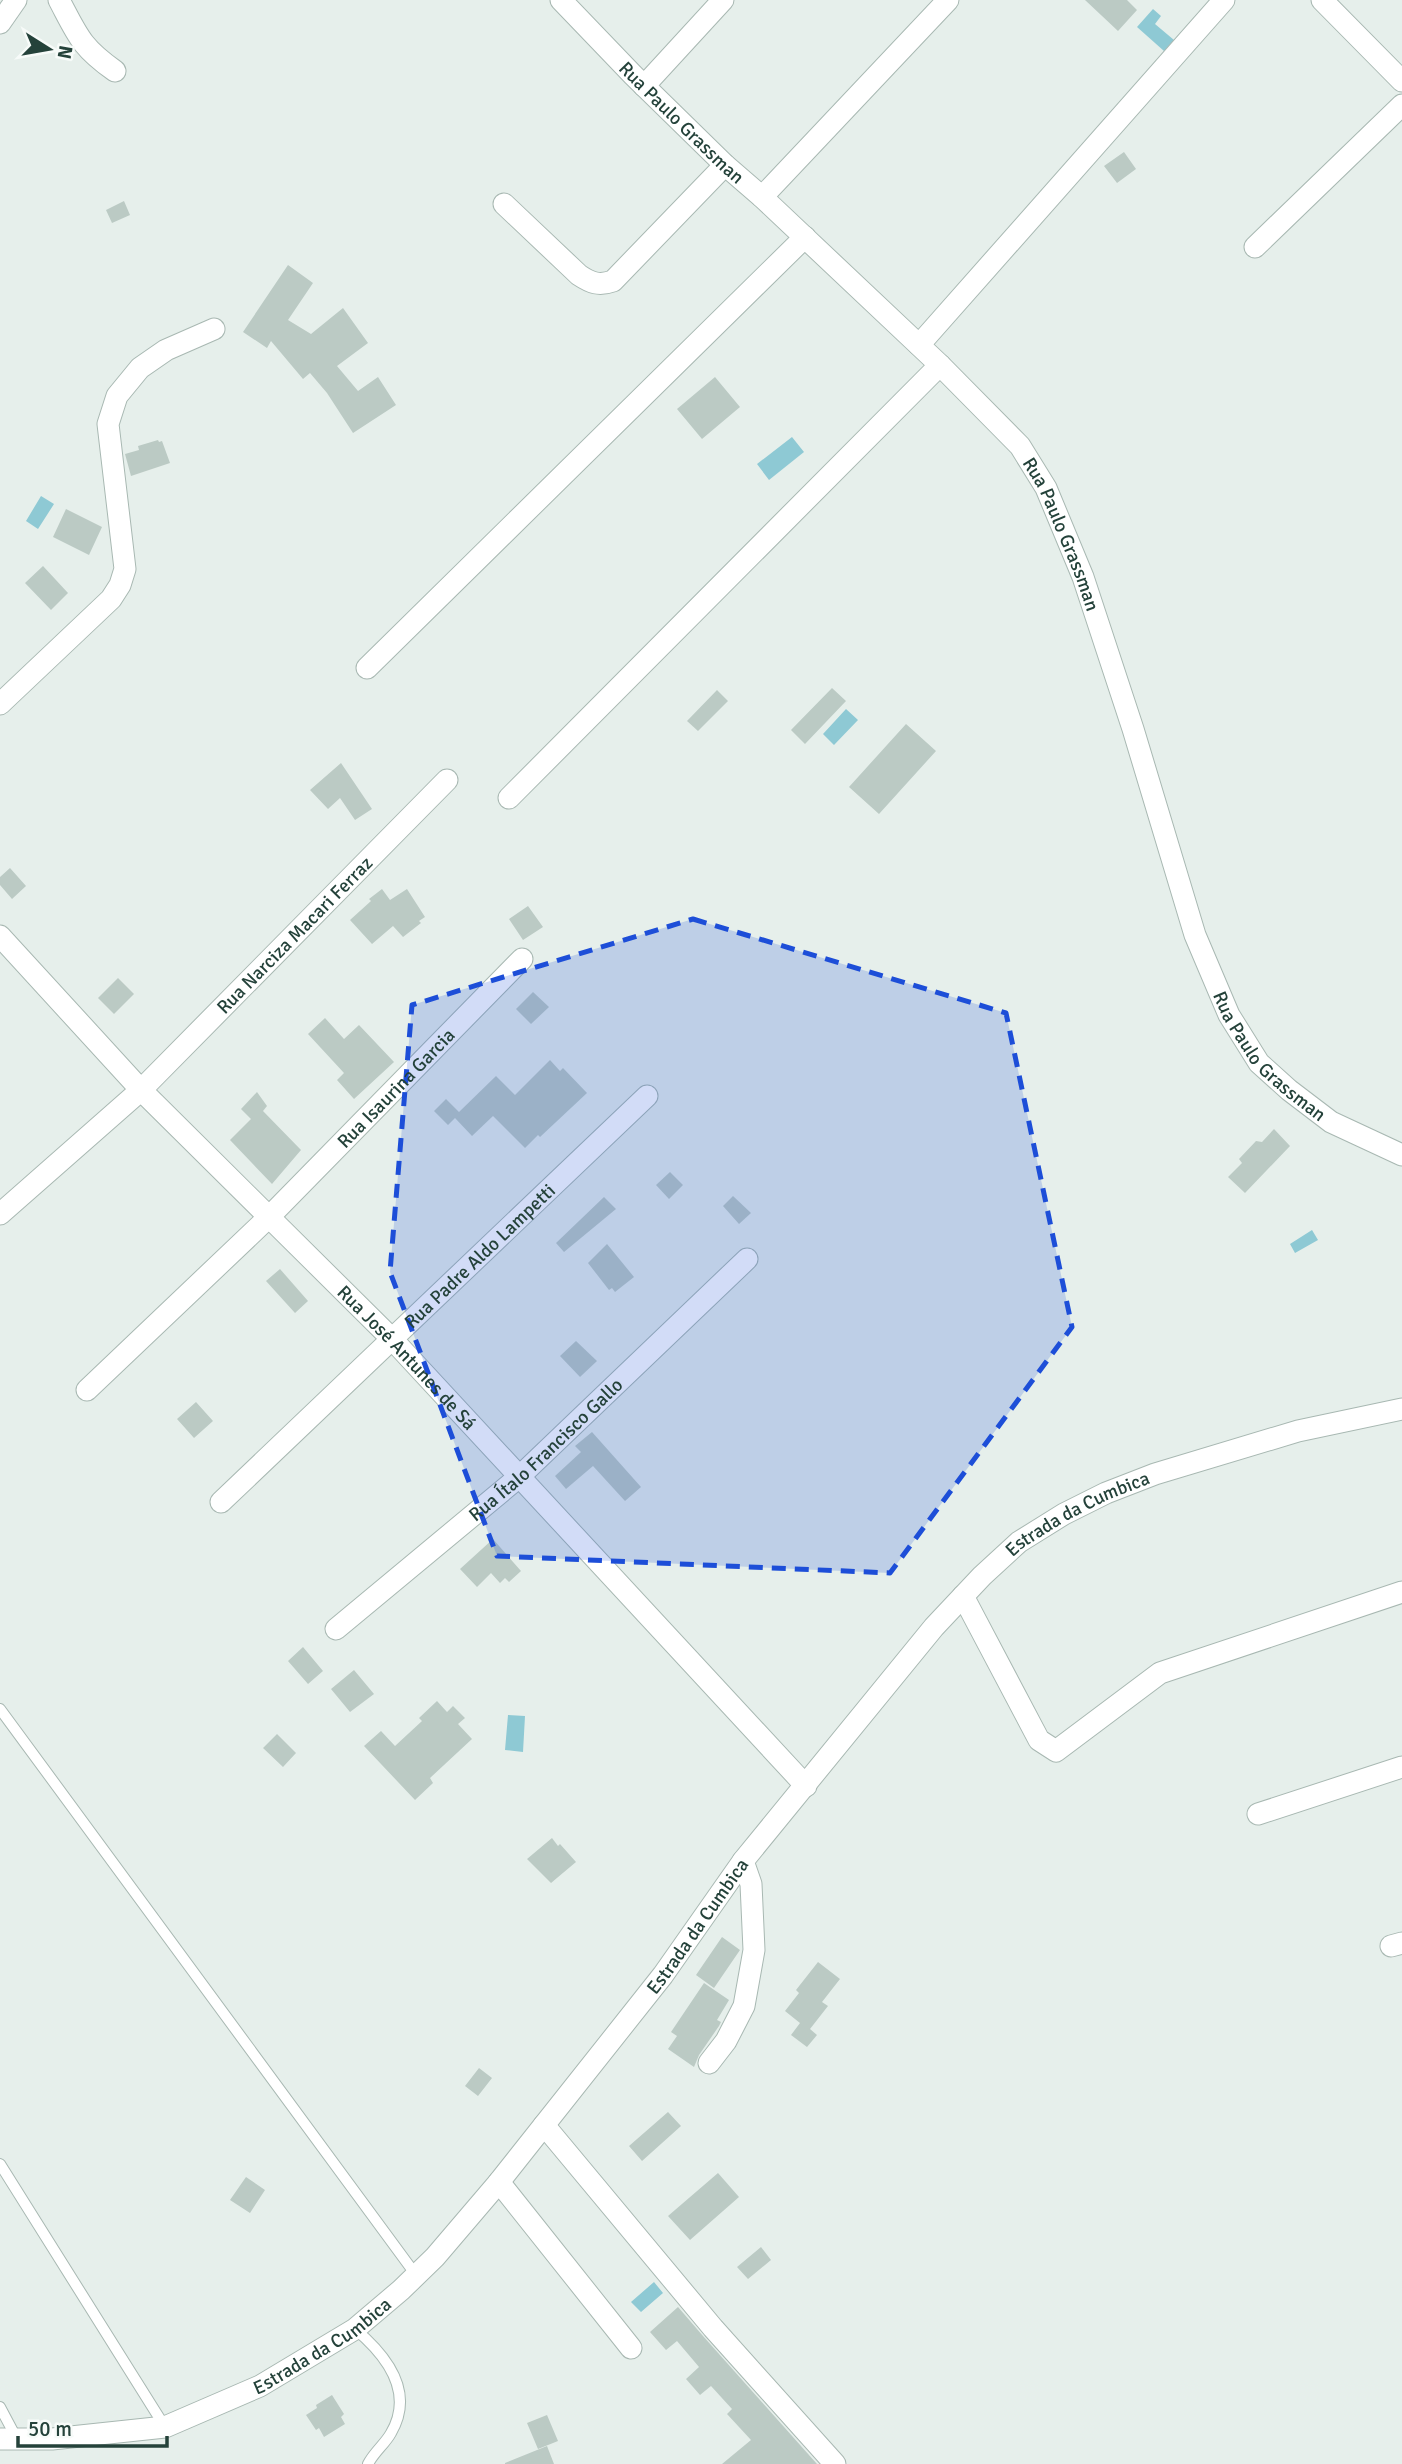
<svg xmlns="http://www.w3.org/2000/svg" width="1402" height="2464" font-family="Signika,sans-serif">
<rect width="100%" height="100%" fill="#e6efeb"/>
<path fill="#8ec9d4" d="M 1153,9 L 1161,16 L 1155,24 L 1174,40 L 1164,51 L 1137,27 Z
M 792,437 L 804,452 L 769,480 L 757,464 Z
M 41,496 L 54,504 L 38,529 L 26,521 Z
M 846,709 L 858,720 L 834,745 L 823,734 Z
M 1312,1230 L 1318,1240 L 1295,1253 L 1290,1244 Z
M 508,1715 L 525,1716 L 523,1752 L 505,1750 Z
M 654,2282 L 663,2293 L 641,2312 L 631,2302 Z"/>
<path fill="#bbcac4" d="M 1085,0 L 1127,0 L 1137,10 L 1118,31 Z
M 1124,152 L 1136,169 L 1117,183 L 1104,166 Z
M 124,201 L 130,215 L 112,223 L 106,210 Z
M 288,265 L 313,283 L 288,320 L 311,334 L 343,308 L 368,343 L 337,366 L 358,391 L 378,377 L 396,405 L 353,433 L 327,393 L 310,373 L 303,379 L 271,341 L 267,348 L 243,332 Z
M 715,377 L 740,407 L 702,439 L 677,409 Z
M 158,440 L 159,442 L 162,441 L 170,463 L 131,476 L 125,454 L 139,450 L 138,446 Z
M 66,509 L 102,527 L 89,555 L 53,537 Z
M 43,566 L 68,593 L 51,610 L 25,583 Z
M 832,688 L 846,701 L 805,744 L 791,730 Z
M 717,690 L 728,701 L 698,731 L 687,721 Z
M 906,724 L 936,751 L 879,814 L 849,787 Z
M 341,763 L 372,809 L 355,820 L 340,798 L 328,809 L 310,790 Z
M 10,868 L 26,886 L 12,899 L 0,885 L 0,877 Z
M 382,889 L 390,900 L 407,889 L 425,917 L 419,921 L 421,923 L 403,937 L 393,926 L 372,944 L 350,920 L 371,901 L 369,899 Z
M 528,906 L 543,927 L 523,940 L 509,919 Z
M 118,978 L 134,994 L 114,1014 L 98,998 Z
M 533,992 L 549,1007 L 531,1024 L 516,1009 Z
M 325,1018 L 344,1039 L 359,1025 L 394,1062 L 354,1099 L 337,1080 L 344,1073 L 308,1034 Z
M 550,1060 L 560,1071 L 563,1068 L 587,1093 L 540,1137 L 538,1135 L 525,1148 L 493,1116 L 472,1136 L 455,1118 L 448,1125 L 434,1111 L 446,1099 L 459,1112 L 496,1076 L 515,1095 Z
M 257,1092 L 267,1106 L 263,1111 L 301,1150 L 272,1184 L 230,1140 L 251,1119 L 241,1109 Z
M 1274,1129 L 1290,1146 L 1245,1193 L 1228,1177 L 1242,1163 L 1239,1159 L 1256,1141 L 1262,1142 Z
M 670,1172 L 683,1185 L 669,1199 L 656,1185 Z
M 733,1196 L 751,1213 L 739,1224 L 723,1206 Z
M 604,1197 L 616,1209 L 564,1252 L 556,1243 Z
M 607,1244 L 634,1277 L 615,1292 L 612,1288 L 609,1290 L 588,1263 Z
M 280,1269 L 308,1301 L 295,1313 L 266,1281 Z
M 576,1341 L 597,1361 L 580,1377 L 560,1356 Z
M 196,1402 L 213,1421 L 194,1438 L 177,1419 Z
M 592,1432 L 641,1487 L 625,1501 L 593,1466 L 566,1489 L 555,1476 L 581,1452 L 575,1446 Z
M 493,1539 L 521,1571 L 509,1582 L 505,1578 L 500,1583 L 491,1573 L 477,1587 L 460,1569 Z
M 303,1647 L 323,1671 L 308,1684 L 288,1661 Z
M 354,1670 L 374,1694 L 350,1712 L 331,1689 Z
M 437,1701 L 447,1712 L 453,1706 L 465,1718 L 458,1724 L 472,1739 L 430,1778 L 433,1783 L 415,1800 L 364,1746 L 381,1731 L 395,1746 L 422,1721 L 419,1718 Z
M 277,1734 L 296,1753 L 283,1767 L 263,1748 Z
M 552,1838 L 558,1846 L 560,1844 L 576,1862 L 551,1883 L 527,1859 Z
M 722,1937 L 740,1950 L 714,1988 L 696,1975 Z
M 818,1962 L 840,1979 L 822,2002 L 828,2006 L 810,2029 L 817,2035 L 807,2047 L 791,2035 L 800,2023 L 785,2011 L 799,1993 L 796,1990 Z
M 704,1983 L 729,2000 L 717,2020 L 721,2022 L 719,2026 L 699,2055 L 694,2067 L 668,2049 L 677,2036 L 671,2032 Z
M 479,2068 L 492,2078 L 478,2096 L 465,2086 Z
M 668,2112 L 681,2126 L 642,2161 L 629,2146 Z
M 718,2173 L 739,2197 L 690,2240 L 668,2216 Z
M 246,2177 L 265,2190 L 250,2213 L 230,2200 Z
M 761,2247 L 771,2260 L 748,2279 L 737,2267 Z
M 678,2307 L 703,2336 L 817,2464 L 722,2464 L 751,2440 L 727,2414 L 732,2409 L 711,2386 L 700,2395 L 686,2379 L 699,2367 L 677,2341 L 666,2350 L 650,2332 Z
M 332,2395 L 344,2414 L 341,2417 L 345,2424 L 324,2437 L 319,2428 L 316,2430 L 306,2415 L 317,2408 L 316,2405 Z
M 547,2415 L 558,2441 L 538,2449 L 527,2423 Z
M 547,2446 L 554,2464 L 505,2464 L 505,2463 Z"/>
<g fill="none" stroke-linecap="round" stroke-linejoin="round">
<defs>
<path id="lane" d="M 0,1709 L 416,2275
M 0,2164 L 165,2427
M 355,2329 C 386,2355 415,2392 391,2433 C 385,2444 374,2452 368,2464
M 0,2407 L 17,2439"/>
<g id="street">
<path d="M 59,0 C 78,36 81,47 115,71"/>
<path id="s1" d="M 561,0 L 633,75 L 725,165 L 762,197 L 940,365 L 1020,446 L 1046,488 L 1083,577 L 1133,729 L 1195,935 L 1229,1015 L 1259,1063 L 1289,1090 L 1331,1122 L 1402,1155"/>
<path d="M 1322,0 L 1402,81"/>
<path d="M 0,23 L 16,0"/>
<path d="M 644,86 L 723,0"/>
<path d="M 762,197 L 948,0"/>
<path d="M 504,204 L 579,275 C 591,283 599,286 613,281 L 725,165"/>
<path d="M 1255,247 L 1402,105"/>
<path d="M 919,345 L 1224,0"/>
<path d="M 367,668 L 805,237"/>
<path d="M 0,704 L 111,599 L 120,585 L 125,569 L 108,424 L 117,396 L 140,368 L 166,350 L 214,329"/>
<path d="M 509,798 L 940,365"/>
<path id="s2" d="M 0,936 L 141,1090 L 392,1339 L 806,1786"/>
<path id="s3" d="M 0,1214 L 141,1090 L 447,780"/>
<path id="s4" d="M 87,1390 L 270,1216 L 522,959"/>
<path id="s5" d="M 221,1502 L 647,1096"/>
<path d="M 963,1596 L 1039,1740 L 1056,1751 L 1160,1673 L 1402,1592"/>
<path id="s6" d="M 336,1629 L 519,1477 L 747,1259"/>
<path d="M 1258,1814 L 1402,1767"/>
<path d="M 1391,1946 L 1402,1943"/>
<path d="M 709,2063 L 726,2041 L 744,2006 L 754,1950 L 751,1884 L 743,1861"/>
<path d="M 544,2125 L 713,2328 L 835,2464"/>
<path d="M 499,2182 L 631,2348"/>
<path id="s7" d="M 0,2439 L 52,2439 L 165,2427 L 260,2386 L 355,2329 L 401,2290 L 435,2257 L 499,2182 L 663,1975 L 743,1861 L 934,1627 L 982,1576 L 1019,1542 L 1064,1514 L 1106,1493 L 1155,1474 L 1298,1431 L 1402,1409"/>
</g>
</defs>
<use href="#lane" stroke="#a8b8b2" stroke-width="12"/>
<use href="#street" stroke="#a8b8b2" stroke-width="23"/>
<use href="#lane" stroke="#fff" stroke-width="10"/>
<use href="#street" stroke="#fff" stroke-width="21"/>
</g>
<path fill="#1d4ed8" fill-opacity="0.2" stroke="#1d4ed8" stroke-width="5" stroke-dasharray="14 9" stroke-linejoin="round" d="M 693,919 L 1006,1013 L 1072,1327 L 890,1573 L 497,1556 L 390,1272 L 412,1005 Z"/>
<g text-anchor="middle" stroke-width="5" stroke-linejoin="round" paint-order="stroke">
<g font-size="19" fill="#24423a" stroke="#f7fbf9">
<text dy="7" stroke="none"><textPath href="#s1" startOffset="172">Rua Paulo Grassman</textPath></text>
<text dy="7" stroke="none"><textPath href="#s1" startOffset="738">Rua Paulo Grassman</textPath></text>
<text dy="7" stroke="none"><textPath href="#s3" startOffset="406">Rua Narciza Macari Ferraz</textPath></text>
<text dy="7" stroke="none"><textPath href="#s1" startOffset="1306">Rua Paulo Grassman</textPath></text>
<text dy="7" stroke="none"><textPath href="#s4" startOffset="432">Rua Isaurina Garcia</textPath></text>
<text dy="7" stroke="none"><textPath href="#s5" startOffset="357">Rua Padre Aldo Lampetti</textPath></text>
<text dy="7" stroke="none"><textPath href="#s2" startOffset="586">Rua José Antunes de Sá</textPath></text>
<text dy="7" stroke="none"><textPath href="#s6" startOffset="276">Rua Ítalo Francisco Gallo</textPath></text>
<text dy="7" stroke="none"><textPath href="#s7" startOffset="1477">Estrada da Cumbica</textPath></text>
<text dy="7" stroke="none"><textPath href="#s7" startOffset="910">Estrada da Cumbica</textPath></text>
<text dy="7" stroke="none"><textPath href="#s7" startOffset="343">Estrada da Cumbica</textPath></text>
</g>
</g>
<g transform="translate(49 49) rotate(101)" stroke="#f7fbf9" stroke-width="5" paint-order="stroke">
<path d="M0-5L12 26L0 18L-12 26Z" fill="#24423a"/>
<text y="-10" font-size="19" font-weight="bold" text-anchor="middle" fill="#24423a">N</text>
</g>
<path d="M18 2436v10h149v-10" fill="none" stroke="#24423a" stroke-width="3.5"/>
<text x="28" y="2436" font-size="21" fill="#24423a" stroke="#f7fbf9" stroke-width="5" paint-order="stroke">50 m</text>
</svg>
